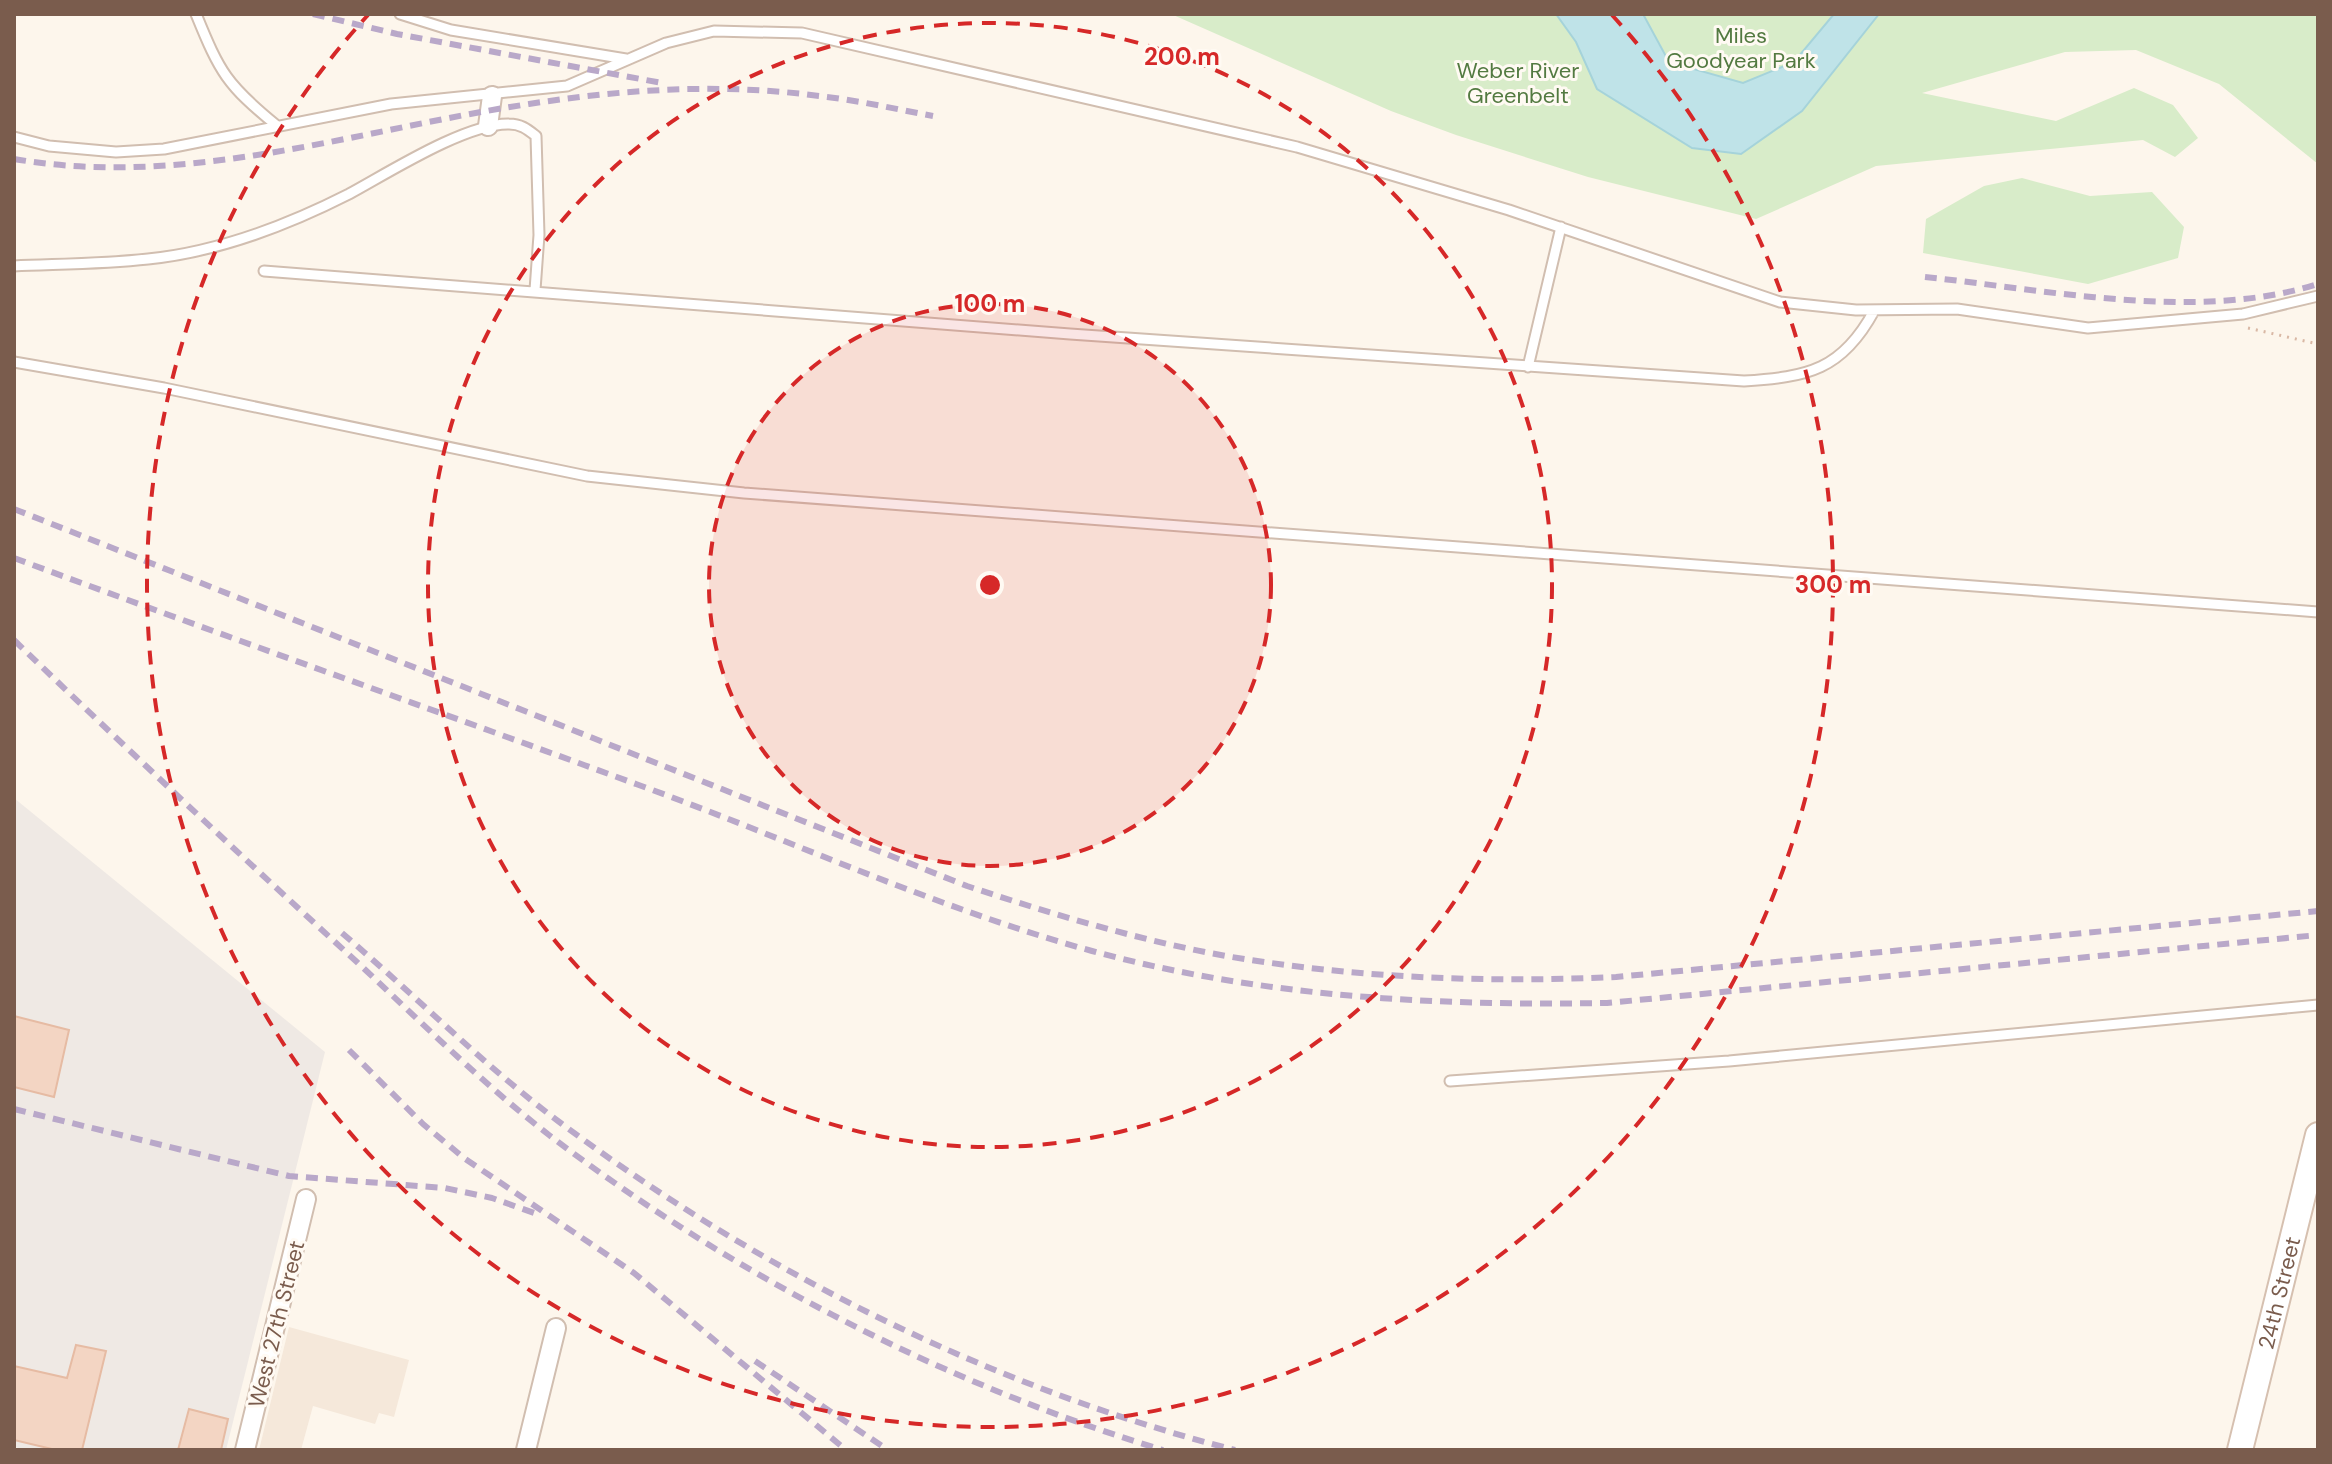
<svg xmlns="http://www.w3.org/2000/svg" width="2332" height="1464" font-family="'DM Sans',sans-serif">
<rect width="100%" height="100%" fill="#fdf6ec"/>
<path fill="#f5e8da" d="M 289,1327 L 409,1360 L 394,1417 L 379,1413 L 375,1424 L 313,1406 L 301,1450 L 259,1450 Z"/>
<path fill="#efe9e4" d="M 14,798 L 325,1052 L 226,1450 L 27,1450 L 14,1447 Z"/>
<path fill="#d8ecc9" d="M 1171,14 L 1556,14 L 1576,42 L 1597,89 L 1802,111 L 1879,14 L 2318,14 L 2318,164 L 2219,84 L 2136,50 L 2065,52 L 1922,93 L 2056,121 L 2134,88 L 2173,105 L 2198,138 L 2175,157 L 2143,140 L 1876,166 L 1756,219 L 1588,177 L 1456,135 L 1391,111 Z
M 1643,14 L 1834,14 L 1794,62 L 1743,83 L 1669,62 Z
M 2022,178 L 2090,196 L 2152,192 L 2184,227 L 2178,258 L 2088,284 L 1923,253 L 1926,219 L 1984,186 Z"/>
<path fill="#bfe3e8" stroke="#a5d3da" stroke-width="2" d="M 1556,14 L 1643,14 L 1669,62 L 1743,83 L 1794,62 L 1834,14 L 1879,14 L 1802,111 L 1741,154 L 1692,148 L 1597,89 L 1576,42 Z"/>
<path fill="#f3d5c3" stroke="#e6bba3" stroke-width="2" d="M 14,1016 L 69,1030 L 54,1097 L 14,1087 Z
M 76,1345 L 106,1351 L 82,1450 L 56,1450 L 14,1440 L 14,1366 L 67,1378 Z
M 189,1409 L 228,1419 L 221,1450 L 178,1450 Z"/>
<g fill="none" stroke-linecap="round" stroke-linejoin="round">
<defs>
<path id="lane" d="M 196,14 C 220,73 227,85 276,125
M 400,14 L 451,30 L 626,59
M 14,137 L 49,146 L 116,152 L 164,149 L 391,104 L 567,86 L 666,43 L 714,31 L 802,33 L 1297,147 L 1509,210 L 1780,302 L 1856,310 L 1957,309 L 2088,328 L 2243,314 L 2318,296
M 14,266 C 58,264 103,264 148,259 C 218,252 286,226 349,194 C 388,173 466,123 509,124 C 521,124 527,129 536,136 L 539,235 L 535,290
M 264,271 L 1070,334 L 1744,381 C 1808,377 1842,370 1874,311
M 14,362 L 164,388 L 587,476 L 744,493 L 2318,612
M 1528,367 L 1561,227
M 1450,1081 L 1729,1061 L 2318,1005"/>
<path id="street" d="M 488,126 L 492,96
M 245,1450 L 306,1199
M 526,1450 L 556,1328"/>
<g id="secondary">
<path id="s1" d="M 2240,1450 L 2318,1135"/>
</g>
</defs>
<use href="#lane" stroke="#d1beb0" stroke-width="13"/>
<use href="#street" stroke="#d1beb0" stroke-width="22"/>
<use href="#secondary" stroke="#d6c0b0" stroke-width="28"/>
<path stroke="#d9b8a5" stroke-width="3" stroke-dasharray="2 6" stroke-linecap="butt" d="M 2248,328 L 2318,344"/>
<use href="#lane" stroke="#fff" stroke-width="9"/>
<use href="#street" stroke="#fff" stroke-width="18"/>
<use href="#secondary" stroke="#fff" stroke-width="24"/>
<path stroke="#b9a8c9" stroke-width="6" stroke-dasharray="12 8" stroke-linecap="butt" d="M 313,14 L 397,34 L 662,83
M 14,159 C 189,189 356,130 529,104 C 625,89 723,83 819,96 C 857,100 895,109 933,116
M 1925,277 C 2049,290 2198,322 2318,284
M 14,509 L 967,886 C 1052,914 1138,940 1226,956 C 1355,978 1485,983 1616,977 L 2318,911
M 14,558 C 221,635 429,708 636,784 C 788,839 936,908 1092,951 C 1261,997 1434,1006 1607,1003 L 2318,935
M 14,640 C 127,749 242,857 358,963 C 420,1021 482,1083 549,1135 C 731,1274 944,1384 1163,1450
M 342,933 C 415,995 484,1066 562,1124 C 762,1273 993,1388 1235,1450
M 349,1050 L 423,1124 L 464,1158 L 634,1273 L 846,1450
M 14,1109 L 289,1176 L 445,1188 L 492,1198 L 534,1213
M 755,1361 L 888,1450"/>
</g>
<circle cx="990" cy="585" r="281" fill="#d62828" fill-opacity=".12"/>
<g fill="none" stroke="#d62828" stroke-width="4" stroke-dasharray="14 10">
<circle cx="990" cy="585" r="281"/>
<circle cx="990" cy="585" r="562"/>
<path d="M1612 15A843 843 0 1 1 368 15"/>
</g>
<g text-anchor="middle" stroke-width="6" stroke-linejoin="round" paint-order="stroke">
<g font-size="22" fill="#537a41" stroke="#fffaf3">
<text x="1741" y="43">Miles<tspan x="1741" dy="25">Goodyear Park</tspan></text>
<text x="1518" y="78">Weber River<tspan x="1518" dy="25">Greenbelt</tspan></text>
</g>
<g font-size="22" fill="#7a5c4d" stroke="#fffaf3">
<text dy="8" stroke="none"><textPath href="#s1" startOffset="162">24th Street</textPath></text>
<text transform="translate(276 1324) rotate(-76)" y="8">West 27th Street</text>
</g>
</g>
<circle cx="990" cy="585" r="12" fill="#d62828" stroke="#fffaf3" stroke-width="4"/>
<g font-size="24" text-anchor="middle" font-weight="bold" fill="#d62828" stroke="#fffaf3" stroke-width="6" stroke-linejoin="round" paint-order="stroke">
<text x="1182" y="65">200 m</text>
<text x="990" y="312">100 m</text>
<text x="1833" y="593">300 m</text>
</g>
<rect width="2332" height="1464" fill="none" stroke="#7a5c4d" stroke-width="32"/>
</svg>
